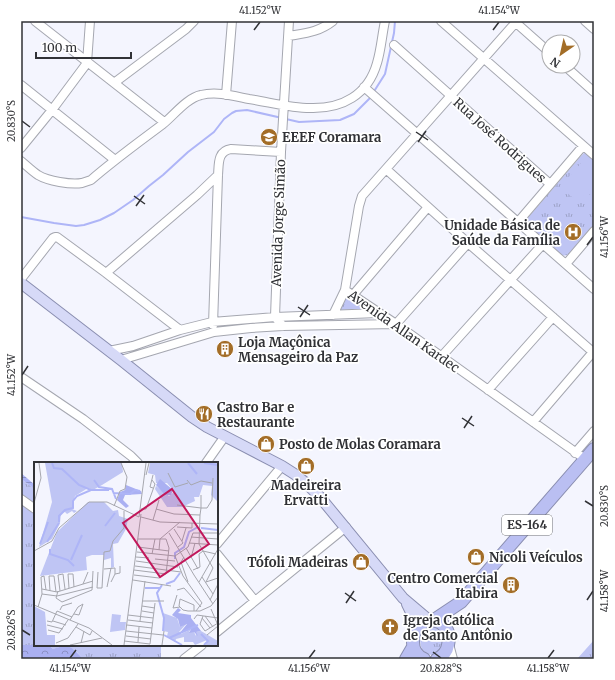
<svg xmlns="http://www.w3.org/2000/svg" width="615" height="680" font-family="Merriweather,serif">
<defs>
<pattern id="grass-tufts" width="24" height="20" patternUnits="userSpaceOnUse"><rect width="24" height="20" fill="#bfc5f4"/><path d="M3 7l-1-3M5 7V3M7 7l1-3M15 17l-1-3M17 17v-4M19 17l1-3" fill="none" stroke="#9ca1c6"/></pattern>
<pattern id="forest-crowns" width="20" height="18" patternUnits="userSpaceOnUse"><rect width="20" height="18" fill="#aab0f2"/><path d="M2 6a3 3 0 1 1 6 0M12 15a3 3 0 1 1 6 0" fill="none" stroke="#8b90c5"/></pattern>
<pattern id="water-rules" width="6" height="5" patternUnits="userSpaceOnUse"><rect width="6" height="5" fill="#aeb5f7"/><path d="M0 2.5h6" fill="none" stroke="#8e94c9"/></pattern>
</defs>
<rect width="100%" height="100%" fill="#f4f5fe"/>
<path fill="url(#grass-tufts)" d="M 586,152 L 594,158 L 594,225 L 570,253 C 567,256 564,256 561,255 L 527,226 L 525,221 L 581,156 L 584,153 Z
M 346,294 L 366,309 L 339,310 Z
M 21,479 L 35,489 L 35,644 L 30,645 L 21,645 Z
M 428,628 C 434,627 438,628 442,633 L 443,647 L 435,655 C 418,656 416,636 428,628 Z
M 594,640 L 594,659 L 577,659 Z
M 49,645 L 161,645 L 161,659 L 83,659 L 75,650 L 60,647 L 53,649 Z"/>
<path fill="url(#forest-crowns)" d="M 35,644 L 35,645 L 49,645 L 53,649 C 69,643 72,647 83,659 L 21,659 L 21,645 L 30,645 Z"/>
<path fill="#bfc5f4" d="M 587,156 L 594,163 L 594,183 L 578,202 L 560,187 Z
M 594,190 L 594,210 L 584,201 Z"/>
<path fill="url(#water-rules)" d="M 21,473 L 35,485 L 35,489 L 21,479 Z"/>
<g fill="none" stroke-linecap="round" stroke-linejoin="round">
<path stroke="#aeb5f7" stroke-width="2" d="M 373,93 L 385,74 L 394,33 L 395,21
M 286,119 L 299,122 L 340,120 L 354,114 L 371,97
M 21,217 L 54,223 L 76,226 L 84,225 L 100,220 L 114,213 L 133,200 L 149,186 L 163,175 L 188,152 L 214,132 L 224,119 L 232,113 L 236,111 L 247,110 L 282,118"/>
<defs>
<path id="minor" d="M 35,21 L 164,122
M 441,21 L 594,155
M 514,21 L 549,52
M 517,21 L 362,196 L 359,206 L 345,290 L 396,324 L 585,459
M 585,21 L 594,29
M 289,36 C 306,33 319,32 333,21
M 394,45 L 550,184
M 565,66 L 594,92
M 114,83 L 186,29 L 194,21
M 21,85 L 115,160
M 364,87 L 594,289
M 226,95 L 232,21
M 21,148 L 52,110 L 87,63 L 90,21
M 21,161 C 27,166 32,171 38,175 C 48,181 71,185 82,183 C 85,182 88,181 91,180 C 114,160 139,142 163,124 C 174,115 187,98 201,95 C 217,91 234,96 249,99 C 269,102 290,108 310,108 C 342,109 368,95 377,63 C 381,50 382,35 385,21
M 386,169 L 468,243 L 594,353
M 518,222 L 583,146
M 566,264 L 594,231
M 106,273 L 197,195 L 218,175
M 21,279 L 53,238 L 55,237 L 57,237 L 106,273 L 180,330
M 353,295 L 428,207
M 333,315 L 345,290
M 213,325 L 218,175 C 219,165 217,151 231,149 L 281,152
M 283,326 L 275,317 L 281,152 L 289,21
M 109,351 L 133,346 L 180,330 L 212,322 L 275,317 L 378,313
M 441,357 L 543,244
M 121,360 L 214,332 L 251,328 L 283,326 L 396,324 L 468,243
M 21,377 L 83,419 L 131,456 L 138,463
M 488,390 L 553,317
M 533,422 L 593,352
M 575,453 L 594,431
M 206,463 L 225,436
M 21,499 L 35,509
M 217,544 L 282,466
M 217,554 L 255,601
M 217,632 L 346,527
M 449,644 L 453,659
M 184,659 L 202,645"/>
<path id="major" d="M 21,283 L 121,360 L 192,417 L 207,427 L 282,466 L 296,475 L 307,484 L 320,497 L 403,598 L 429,620
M 407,604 C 412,613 415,622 414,633"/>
<path id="highway" d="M 434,620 L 461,602 L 594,449
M 406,659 L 413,647
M 424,659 C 417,656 413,650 413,642 C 413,611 455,615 448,645 C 447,652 443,656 437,659"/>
</defs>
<use href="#minor" stroke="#a5a7b0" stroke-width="10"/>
<use href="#major" stroke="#8a8eb0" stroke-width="12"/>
<use href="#highway" stroke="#8a8eb0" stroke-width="14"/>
<use href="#minor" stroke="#fff" stroke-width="8"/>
<use href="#major" stroke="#d6d9f7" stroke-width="10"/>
<use href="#highway" stroke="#babff2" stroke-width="12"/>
</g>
<path fill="none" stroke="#313236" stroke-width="1.5" d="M 254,30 L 260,22M 493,30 L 499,22M 22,121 L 30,127M 416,132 L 428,140M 418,142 L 426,131M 134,196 L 145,204M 136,206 L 144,195M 587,245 L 593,237M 298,307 L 310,315M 300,317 L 308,305M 22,375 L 28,366M 462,418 L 474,426M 464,428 L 472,416M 585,501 L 593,506M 345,593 L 356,601M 587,600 L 593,591M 346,603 L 354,591M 22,630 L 30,635M 433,652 L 441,658M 70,658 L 76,650M 309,658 L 315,650M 548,658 L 554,650"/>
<defs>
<symbol id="school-disc" viewBox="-11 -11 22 22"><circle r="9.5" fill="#a36d27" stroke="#fff"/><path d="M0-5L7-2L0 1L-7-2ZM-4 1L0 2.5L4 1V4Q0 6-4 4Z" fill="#fff"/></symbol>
<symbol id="hospital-disc" viewBox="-11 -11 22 22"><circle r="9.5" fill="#a36d27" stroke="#fff"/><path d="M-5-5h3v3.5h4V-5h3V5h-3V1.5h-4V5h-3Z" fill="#fff"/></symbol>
<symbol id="building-disc" viewBox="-11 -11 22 22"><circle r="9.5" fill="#a36d27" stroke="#fff"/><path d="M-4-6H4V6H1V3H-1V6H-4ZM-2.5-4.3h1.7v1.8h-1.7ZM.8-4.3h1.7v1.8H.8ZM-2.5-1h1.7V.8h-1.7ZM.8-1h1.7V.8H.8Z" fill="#fff"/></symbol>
<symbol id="restaurant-disc" viewBox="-11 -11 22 22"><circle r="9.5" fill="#a36d27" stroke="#fff"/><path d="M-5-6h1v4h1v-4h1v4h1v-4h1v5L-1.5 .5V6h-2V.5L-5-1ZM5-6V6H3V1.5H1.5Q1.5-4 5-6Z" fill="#fff"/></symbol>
<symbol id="shop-disc" viewBox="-11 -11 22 22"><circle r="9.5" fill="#a36d27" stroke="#fff"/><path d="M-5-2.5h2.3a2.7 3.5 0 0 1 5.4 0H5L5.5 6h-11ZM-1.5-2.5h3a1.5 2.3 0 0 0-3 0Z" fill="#fff"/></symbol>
<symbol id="church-disc" viewBox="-11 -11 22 22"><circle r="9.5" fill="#a36d27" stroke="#fff"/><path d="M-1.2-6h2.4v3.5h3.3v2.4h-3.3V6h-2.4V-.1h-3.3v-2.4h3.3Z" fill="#fff"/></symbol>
</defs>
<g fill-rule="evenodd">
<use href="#school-disc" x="259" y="127" width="20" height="20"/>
<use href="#hospital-disc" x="563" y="222" width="20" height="20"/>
<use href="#building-disc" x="215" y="339" width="20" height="20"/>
<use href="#restaurant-disc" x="194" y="404" width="20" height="20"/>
<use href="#shop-disc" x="256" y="434" width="20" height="20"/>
<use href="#shop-disc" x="296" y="456" width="20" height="20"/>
<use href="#shop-disc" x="466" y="547" width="20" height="20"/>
<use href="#shop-disc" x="351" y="552" width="20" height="20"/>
<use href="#building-disc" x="501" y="575" width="20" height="20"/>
<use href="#church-disc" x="380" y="617" width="20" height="20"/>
</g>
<g text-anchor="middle" stroke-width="3.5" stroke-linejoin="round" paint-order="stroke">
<rect fill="#fff" stroke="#6f7072" stroke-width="1" x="502" y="515" width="50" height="20" rx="3"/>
<g font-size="12" font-weight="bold" fill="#313236">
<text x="527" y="529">ES-164</text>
</g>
<g font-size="13" font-weight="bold" fill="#313236" stroke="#fff" text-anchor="start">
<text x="282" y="142">EEEF Coramara</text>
<text x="560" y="230" text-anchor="end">Unidade Básica de<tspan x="560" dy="15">Saúde da Família</tspan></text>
<text x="238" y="347">Loja Maçônica<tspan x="238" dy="15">Mensageiro da Paz</tspan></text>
<text x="217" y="412">Castro Bar e<tspan x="217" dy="15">Restaurante</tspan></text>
<text x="279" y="449">Posto de Molas Coramara</text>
<text x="306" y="490" text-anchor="middle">Madeireira<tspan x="306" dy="15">Ervatti</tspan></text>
<text x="489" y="562">Nicoli Veículos</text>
<text x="348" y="567" text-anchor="end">Tófoli Madeiras</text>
<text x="498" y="583" text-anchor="end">Centro Comercial<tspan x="498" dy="15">Itabira</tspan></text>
<text x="403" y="625">Igreja Católica<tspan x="403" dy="15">de Santo Antônio</tspan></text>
</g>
<g font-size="13" fill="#313236" stroke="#fff">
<text transform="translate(500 140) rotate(42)" y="5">Rua José Rodrigues</text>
<text transform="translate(278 223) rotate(-88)" y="5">Avenida Jorge Simão</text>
<text transform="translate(404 331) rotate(35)" y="5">Avenida Allan Kardec</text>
</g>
</g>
<g transform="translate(34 462)">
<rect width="184" height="184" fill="#f4f5fe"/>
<path d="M 11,1 L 88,1 L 89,10 L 68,23 L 59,28 L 54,26 L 41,34 L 38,47 L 43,49 L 40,51 L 38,49 L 33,52 L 31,50 L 27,51 L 26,61 L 18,77 L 5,85 L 18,40 ZM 116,1 L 184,1 L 184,40 L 177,33 L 178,24 L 169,23 L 165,35 L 160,35 L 161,39 L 148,45 L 133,45 L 121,27 L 122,24 L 135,34 L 140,30 L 139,28 L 133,21 L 122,21 L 121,13 L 114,11 ZM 54,40 L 70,40 L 79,49 L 84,48 L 85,54 L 94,57 L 92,67 L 84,81 L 79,82 L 80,105 L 77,106 L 77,96 L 70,98 L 70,93 L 58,93 L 52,95 L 53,108 L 6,114 L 23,70 ZM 0,144 L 11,150 L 13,173 L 21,173 L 21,183 L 0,183 ZM 129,151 L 143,156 L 146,165 L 153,161 L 145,170 L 147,172 L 157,167 L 155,170 L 160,170 L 162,174 L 162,170 L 167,169 L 184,179 L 184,183 L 172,183 L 173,178 L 161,183 L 159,180 L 150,180 L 150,175 L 142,177 L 141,180 L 133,174 L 134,170 L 129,169 ZM 78,152 L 87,153 L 86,160 L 92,160 L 91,168 L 76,170 Z" fill="#bfc5f4"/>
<path d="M 126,17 L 139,28 L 137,33 L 131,33 L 122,23 ZM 92,23 L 107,29 L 108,32 L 91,33 L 89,38 L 95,44 L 92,46 L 83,38 L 86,30 L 91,28 ZM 144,146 L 147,148 L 144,151 L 157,153 L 157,156 L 167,169 L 162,170 L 164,174 L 160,170 L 155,171 L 157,167 L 145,172 L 153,162 L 146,165 L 144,157 L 138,153 Z" fill="#aab0f2"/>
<path fill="none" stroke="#aeb5f7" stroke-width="2" d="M 18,1 L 20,6 L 28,7 L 45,23 L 57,28M 154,1 L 163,12M 170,1 L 184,3M 60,18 L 65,25 L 78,27 L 82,37M 79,31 L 96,32 L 101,28 L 106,29M 25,60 L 25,54 L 31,48 L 39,46 L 39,39 L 43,34 L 57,28 L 75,28M 71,64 L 81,51M 167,66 L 184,68M 13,80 L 25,61M 6,82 L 14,60M 16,87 L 16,92 L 34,98 L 40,104M 141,97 L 141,91 L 150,85 L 155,70 L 164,65M 37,98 L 48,73M 132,122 L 140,119 L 146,111M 128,123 L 123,131 L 130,156 L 129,169M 111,126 L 126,126M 167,172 L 174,179 L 170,183M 130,173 L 148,183M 135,176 L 164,163"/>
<path fill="none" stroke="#a6a7ae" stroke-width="1" d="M 134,11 L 141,25 L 154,21M 112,13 L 115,1M 153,18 L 157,23 L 167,19 L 178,21M 119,26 L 116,25 L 119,13M 0,41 L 7,16 L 5,1M 143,43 L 167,46 L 167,33M 80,44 L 86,29 L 91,27 L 93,15 L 87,1M 107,47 L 112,47 L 121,22 L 118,18M 122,47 L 140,52 L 166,53M 105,55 L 112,1M 107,55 L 126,60 L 184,62M 119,58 L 125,38M 143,65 L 158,66 L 158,61M 140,67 L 149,81 L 144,85M 135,71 L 160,113M 157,75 L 184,77M 148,79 L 152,66M 155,81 L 184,83M 104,85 L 135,89M 152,86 L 164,107M 125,88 L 126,77 L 146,60M 0,89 L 18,79 L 25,66 L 55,40 L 73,40 L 105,55M 169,89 L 182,92M 103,90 L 141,94M 118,92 L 121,77M 102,95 L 115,96M 150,95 L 147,100 L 154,120M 157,96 L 161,81M 121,97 L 141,99M 102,99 L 144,105M 101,104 L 147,110M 70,107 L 81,106 L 81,112M 100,108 L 132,112 L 135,86 L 132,77 L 104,77M 159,108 L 166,105 L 165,92 L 169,89M 64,110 L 63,126 L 68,126 L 70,90 L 76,89 L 79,79 L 90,66 L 90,49M 100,113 L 125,116M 160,113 L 179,142M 7,115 L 10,114 L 12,128M 168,115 L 179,132M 99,118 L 137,124M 77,120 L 81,112 L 86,111 L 86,104M 165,120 L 184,87M 172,120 L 179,106 L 165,82 L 166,53 L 167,46 L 173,46 L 178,38 L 179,16M 172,120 L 184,116M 49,122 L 54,110M 73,125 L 77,106M 35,126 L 34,112 L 39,112 L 40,125M 8,127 L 23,130 L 59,119M 143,128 L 150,126 L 167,145M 16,129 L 15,114 L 20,114 L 22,130M 24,129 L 22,136 L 28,140 L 58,128 L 59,109M 26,129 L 24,113 L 29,112 L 31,127M 8,132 L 23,134 L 59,125M 143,133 L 139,146 L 146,145M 176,138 L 184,122M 109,139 L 130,139M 0,143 L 55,166 L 78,183M 108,144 L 121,146M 4,145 L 8,132 L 7,115M 177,147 L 183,161M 26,148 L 28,144 L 38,141M 23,149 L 38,155M 108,149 L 120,151M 160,149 L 160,143 L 146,137 L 145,144 L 149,148 L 154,149 L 166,149 L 177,144 L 184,135M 162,149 L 168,141 L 149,114 L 141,94 L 154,85 L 159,71 L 184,71M 40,152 L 45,153 L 49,142M 94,153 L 119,156M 169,154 L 166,162 L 171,169 L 184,161M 171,154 L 179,165M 168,156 L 176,166M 160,157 L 163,153 L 184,156M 36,158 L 44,145 L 49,142M 94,158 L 119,161M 13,159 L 18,160 L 23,149M 19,159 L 32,163M 106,159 L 111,119M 13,163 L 29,167M 93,163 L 118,166M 42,165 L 56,173 L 58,169M 14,168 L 25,171 L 34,158M 92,169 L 129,173M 173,173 L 184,164M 92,174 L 117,177M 90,179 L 116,182 L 121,141M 104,180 L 105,165M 22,181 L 34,176 L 44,162M 47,181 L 50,169M 36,183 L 68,176M 90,183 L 107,52M 128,183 L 130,169"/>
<path fill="#c2185b" fill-opacity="0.15" stroke="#c2185b" stroke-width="2" d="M 138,27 L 175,82 L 126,115 L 89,61 Z"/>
<rect width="184" height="184" fill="none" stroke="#313236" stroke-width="2"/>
</g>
<rect width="615" height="680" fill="none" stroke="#ffffff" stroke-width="44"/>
<g transform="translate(561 54) rotate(214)"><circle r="19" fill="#ffffff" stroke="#adadaf"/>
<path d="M0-3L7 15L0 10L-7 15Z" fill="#a36d27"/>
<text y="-6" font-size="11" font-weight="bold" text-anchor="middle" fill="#313236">N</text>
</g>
<path d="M36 52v6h95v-6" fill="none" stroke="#313236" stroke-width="2"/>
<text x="42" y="52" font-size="12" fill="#313236" stroke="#ffffff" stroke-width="3" paint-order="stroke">100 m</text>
<rect x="22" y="22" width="571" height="636" fill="none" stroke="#313236" stroke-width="1.5"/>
<g font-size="10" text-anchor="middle" fill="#313236">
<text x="260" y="14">41.152°W</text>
<text x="499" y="14">41.154°W</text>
<text transform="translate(11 121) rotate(-90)" y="4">20.830°S</text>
<text transform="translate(604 237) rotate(-90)" y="4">41.156°W</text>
<text transform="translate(11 375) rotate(-90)" y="4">41.152°W</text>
<text transform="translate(604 506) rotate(-90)" y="4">20.830°S</text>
<text transform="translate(604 591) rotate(-90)" y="4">41.158°W</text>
<text transform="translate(11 630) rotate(-90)" y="4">20.826°S</text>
<text x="70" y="672">41.154°W</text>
<text x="309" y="672">41.156°W</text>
<text x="441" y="672">20.828°S</text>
<text x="548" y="672">41.158°W</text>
</g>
</svg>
